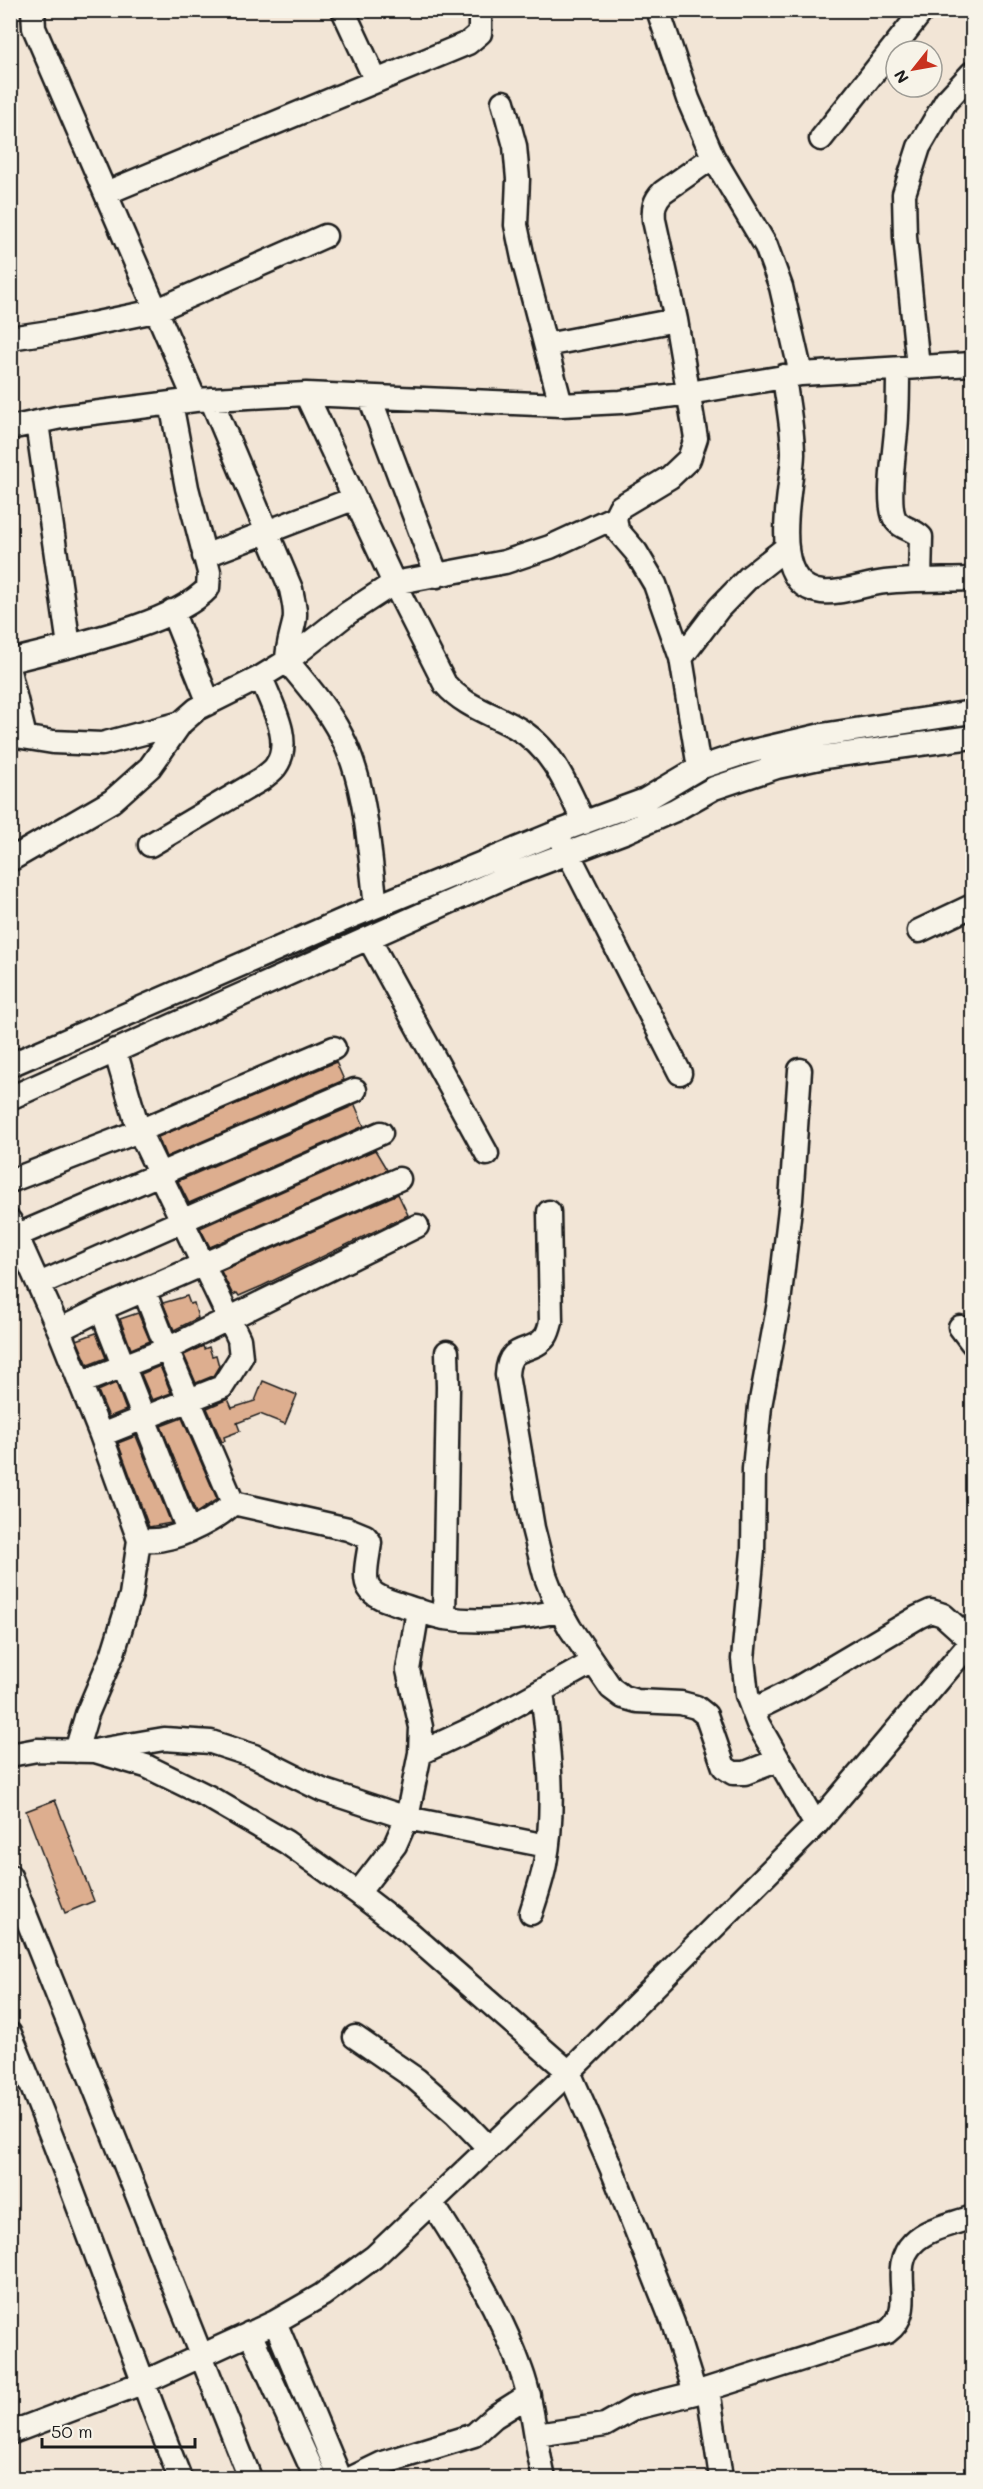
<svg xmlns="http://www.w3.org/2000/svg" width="983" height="2489" font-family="Mali,sans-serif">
<rect width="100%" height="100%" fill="#f2e5d6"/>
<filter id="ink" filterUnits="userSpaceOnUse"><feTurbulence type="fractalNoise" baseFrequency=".0167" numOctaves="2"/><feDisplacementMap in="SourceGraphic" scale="12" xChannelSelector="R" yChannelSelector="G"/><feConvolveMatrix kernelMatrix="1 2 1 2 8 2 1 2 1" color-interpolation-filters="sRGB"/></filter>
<g filter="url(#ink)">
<path fill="#ddae8f" stroke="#1c1c1c" stroke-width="1.5" d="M 336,1062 L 344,1080 L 166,1157 L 158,1137 Z
M 355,1105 L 364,1126 L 189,1203 L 178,1181 Z
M 375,1150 L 387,1170 L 210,1247 L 200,1228 Z
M 398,1194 L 408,1215 L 262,1286 L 239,1296 L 237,1293 L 233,1295 L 221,1271 Z
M 187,1296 L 190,1304 L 194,1303 L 198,1318 L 174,1330 L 163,1303 Z
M 138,1313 L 150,1341 L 131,1349 L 120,1319 Z
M 96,1333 L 106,1358 L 88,1365 L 77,1340 Z
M 203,1346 L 204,1349 L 209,1347 L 212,1356 L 216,1355 L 219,1366 L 213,1376 L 196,1383 L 184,1355 Z
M 160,1366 L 171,1393 L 152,1400 L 141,1374 Z
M 263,1381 L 297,1395 L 285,1424 L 260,1414 L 237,1423 L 240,1431 L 224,1437 L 225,1441 L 222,1442 L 207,1408 L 228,1399 L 232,1408 L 255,1401 Z
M 116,1383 L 126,1410 L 109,1417 L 98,1391 Z
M 182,1418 L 217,1499 L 196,1513 L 161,1426 Z
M 136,1436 L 171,1523 L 149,1527 L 118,1443 Z
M 55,1800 L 94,1901 L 65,1913 L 26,1811 Z"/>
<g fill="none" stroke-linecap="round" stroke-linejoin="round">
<defs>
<path id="minor" d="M 33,10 L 34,28 L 195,400
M 343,10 L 376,81
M 658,10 L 688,99 L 713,157 L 766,246 L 781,287 L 801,374
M 503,102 L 515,146 L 518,179 L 516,225 L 524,263 L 561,405
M 821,139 L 923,10
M 106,193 L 468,43 L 480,33 L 480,18 L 477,10
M 10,338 L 63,330 L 155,311 L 325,236
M 546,345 L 676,320
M 918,367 L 905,237 L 904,194 L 919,147 L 946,101 L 972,73
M 898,369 C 898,384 898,400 897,416 C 897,438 885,501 895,519 C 900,528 913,529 921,537 L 920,580
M 784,376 C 787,402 793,429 793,454 C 792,492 766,585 822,592 C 842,594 865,584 885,582 C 914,579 944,580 972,579
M 306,394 L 394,583 L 445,684 C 464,706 490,713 515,727 C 553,748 567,786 584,823
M 370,398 L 437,576
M 211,399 L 291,589 C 293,600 297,612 294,623 C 291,636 287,647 287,661 C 307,685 327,708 341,735 C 367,784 369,852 376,906
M 37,423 L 69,646
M 10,428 L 61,417 L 195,400 L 306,394 L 561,405 L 621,402 L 689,393 L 801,374 L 972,364
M 204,556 L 353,499
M 172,611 L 209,703
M 681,658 L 719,608 L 749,577 L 787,547
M 10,661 C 62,647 173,626 208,588 L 209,572 L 187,488 L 171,403
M 10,675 L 25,737
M 10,735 L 53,742 L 102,744 L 181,723
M 699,768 L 681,658 L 655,584 L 636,552 L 617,530 L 615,517 L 620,507 L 670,477 L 689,459 L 696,438 L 676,320 L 654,220 C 653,208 654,201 663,192 L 713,157
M 562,841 L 680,1073
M 150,845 L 262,779 C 266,775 273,771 276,766 C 294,741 270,702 261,677
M 10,860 L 112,801 L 150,767 L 181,723 L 197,709 L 261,677 L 287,661 L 348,613 L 394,583 L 505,562 L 550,547 L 615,517
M 919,931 L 972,906
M 369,939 L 487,1154
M 10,1065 L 348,918 L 558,832 L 645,800 L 699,768 L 744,753 L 822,735 L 972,712
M 800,1070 L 791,1200 L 779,1303 L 760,1406 L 754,1469 L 753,1551 L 743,1659 L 747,1695 L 758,1724 L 816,1825
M 10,1098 L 510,875 L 627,831 L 675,810 L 714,788 L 777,767 L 824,757 L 972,737
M 10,1181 L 139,1131 L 334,1048
M 549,1212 L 551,1322 C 550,1326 548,1333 546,1336 C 531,1356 509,1341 507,1375 L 533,1528 L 545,1575 L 555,1601 L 570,1628 L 611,1688 L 623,1697 L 637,1701 L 681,1703 L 696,1707 L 706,1715 L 724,1767 L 733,1773 L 745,1773 L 779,1760
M 10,1221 L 59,1330 L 101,1435 L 139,1540 L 131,1595 L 113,1653 L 87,1714 L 76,1751
M 18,1235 L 355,1090
M 39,1284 L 381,1133
M 101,1309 L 188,1530
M 960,1327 L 972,1343
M 59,1330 L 101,1309 L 399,1179
M 80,1383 L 167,1349 L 417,1226
M 101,1435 L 222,1387 L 241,1357 L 239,1339 L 139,1131 L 115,1050
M 233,1503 L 348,1529 L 365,1536 L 370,1542 C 369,1555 362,1577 369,1588 C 375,1598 390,1601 401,1605 C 415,1609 431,1616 445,1618 C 484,1624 523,1618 560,1611
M 139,1540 C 147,1540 155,1541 163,1539 C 184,1536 219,1518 233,1503 L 167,1349 L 144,1290
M 444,1618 L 448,1387 L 447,1352
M 753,1710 L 796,1689 L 918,1617 L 931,1611 L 943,1615 L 972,1641
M 99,1750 L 164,1739 L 211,1742 L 254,1756 L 322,1790 L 407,1818 L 547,1846
M 420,1753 L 482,1724 L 593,1662
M 10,1755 L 37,1750 L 95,1751 L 146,1766 L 207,1796 L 286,1842 L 358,1893 L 410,1933 L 569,2072 L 611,2167 L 673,2323 L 695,2393
M 10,1876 L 250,2478
M 358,1893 L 395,1845 L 407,1818 L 420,1753 L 421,1727 L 408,1670 L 418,1610
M 531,1913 C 536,1897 542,1880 545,1864 C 556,1806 549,1749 542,1692
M 10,2034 C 72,2180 122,2331 180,2478
M 355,2037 L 416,2079 L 456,2114 L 489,2148
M 432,2203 C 466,2256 500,2310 521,2370 C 534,2405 535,2443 544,2478
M 275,2322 L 340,2478
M 250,2333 L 316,2478
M 708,2389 L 721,2478
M 10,2433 L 142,2383 L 275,2322 L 322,2295 L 374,2257 L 569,2072 L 816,1825 L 972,1641
M 536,2435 L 605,2425 L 635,2408 L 695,2393 L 887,2332 C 920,2308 886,2270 913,2243 C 927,2228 954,2224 972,2217
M 352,2478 L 383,2463 L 474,2435 L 494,2417 L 529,2395"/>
</defs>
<use href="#minor" stroke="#1c1c1c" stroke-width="27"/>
<use href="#minor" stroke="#f7f3e8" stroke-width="22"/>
</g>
</g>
<rect width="983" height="2489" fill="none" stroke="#f7f3e8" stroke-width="36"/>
<rect x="18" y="18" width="947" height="2453" fill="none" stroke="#1c1c1c" stroke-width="2" filter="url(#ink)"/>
<g transform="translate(914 69) rotate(239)"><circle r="28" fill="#f7f3e8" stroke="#9f9d96" stroke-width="1.5"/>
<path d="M0-4.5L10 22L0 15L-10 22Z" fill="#c8321e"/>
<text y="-9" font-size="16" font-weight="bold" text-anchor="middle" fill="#1c1c1c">N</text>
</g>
<path d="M42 2438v9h153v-9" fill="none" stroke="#1c1c1c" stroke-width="3"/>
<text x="51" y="2438" font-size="18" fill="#1c1c1c" stroke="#f7f3e8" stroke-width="4.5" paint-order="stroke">50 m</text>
</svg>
